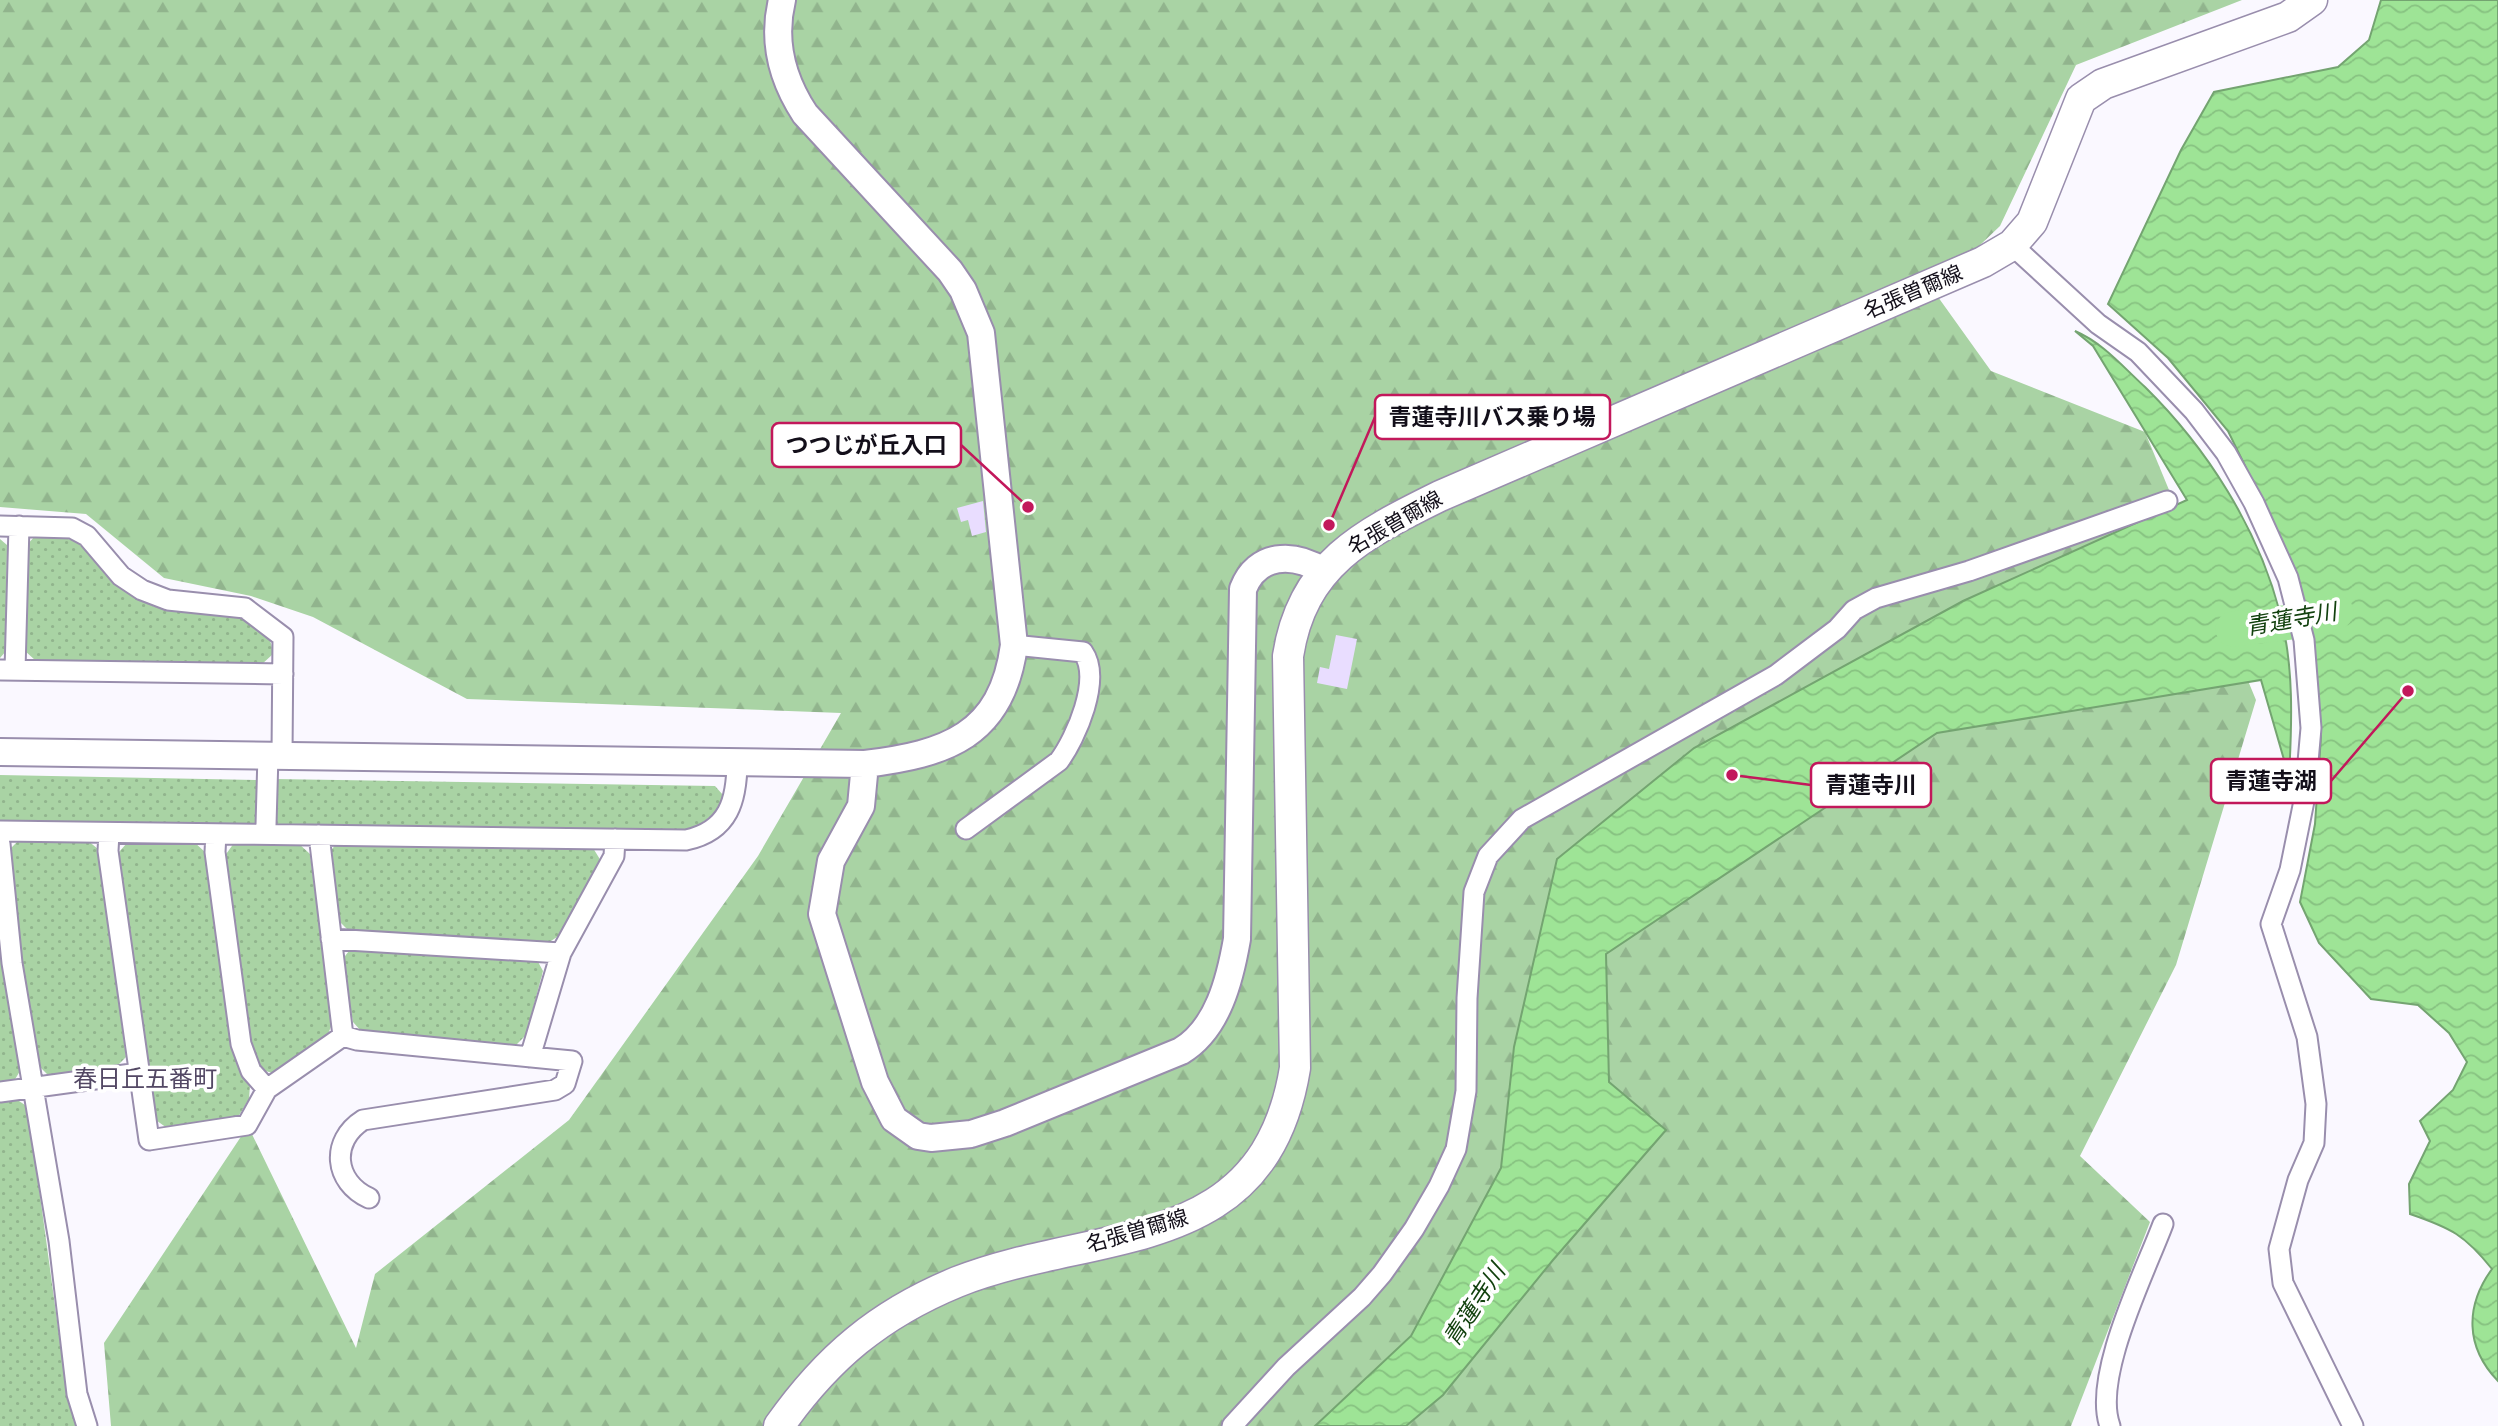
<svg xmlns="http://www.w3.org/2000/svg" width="2498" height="1426" font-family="'Times New Roman','Noto Sans JP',serif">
<defs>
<pattern id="grass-dots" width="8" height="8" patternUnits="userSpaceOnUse" patternTransform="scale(1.75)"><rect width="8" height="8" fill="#a9d3a4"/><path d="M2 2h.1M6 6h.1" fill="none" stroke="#91b48d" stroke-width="1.8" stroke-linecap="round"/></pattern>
<pattern id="forest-firs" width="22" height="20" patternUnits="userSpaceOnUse" patternTransform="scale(1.75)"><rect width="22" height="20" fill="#a9d3a4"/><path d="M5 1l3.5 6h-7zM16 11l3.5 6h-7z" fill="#91b48d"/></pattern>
<pattern id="water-waves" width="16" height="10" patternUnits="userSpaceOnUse" patternTransform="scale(1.75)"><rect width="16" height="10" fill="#9ee496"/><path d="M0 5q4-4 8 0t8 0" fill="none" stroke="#87c281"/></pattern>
</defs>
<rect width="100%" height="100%" fill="#faf8ff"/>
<path fill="url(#grass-dots)" d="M 35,536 C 51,536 68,536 82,545 C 96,554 102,570 113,581 C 125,593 143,603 159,608 C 193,619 269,601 273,654 L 261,665 L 35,660 L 25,651 L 26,546 Z
M 0,539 L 7,545 L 6,651 L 0,658 Z
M 0,775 L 260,780 L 259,827 L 0,824 Z
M 275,779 L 715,786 L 723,795 C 720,814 703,822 688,831 L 274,826 Z
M 20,839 L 87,840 L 98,849 L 126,1057 L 117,1066 L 50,1077 L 40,1067 L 22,969 L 9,850 Z
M 194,842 L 205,852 L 231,1045 L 242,1074 L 250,1085 L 249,1099 L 238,1117 L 167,1128 L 153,1118 L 119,852 L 127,843 Z
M 234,843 L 298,843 L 310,854 L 332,1024 L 328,1034 L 276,1074 L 262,1070 L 249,1045 L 224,857 Z
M 337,843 L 593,848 L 601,861 L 560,935 L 548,943 L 348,930 L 338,920 L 328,854 Z
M 0,944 L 20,1071 L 14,1081 L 0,1083 Z
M 352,947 L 537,960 L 543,971 L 526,1035 L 515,1046 L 361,1031 L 353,1022 L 342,960 Z
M 16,1099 L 28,1107 L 62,1357 L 76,1426 L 0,1426 L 0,1101 Z"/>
<path fill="url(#forest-firs)" d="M 0,0 L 2242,0 L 2076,65 L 2000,226 L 1933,290 L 1991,371 L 2145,432 L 2256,700 L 2176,965 L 2080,1156 L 2150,1222 L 2071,1426 L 111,1426 L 104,1343 L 248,1126 L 356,1348 L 375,1274 L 569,1120 L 758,856 L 841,713 L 467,699 L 313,617 L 251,596 L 164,578 L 86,514 L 0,507 Z"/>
<path fill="url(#water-waves)" stroke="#74a471" stroke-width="2" d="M 2381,0 L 2498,0 L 2498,1381 C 2465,1347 2465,1306 2492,1269 C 2465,1235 2451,1228 2410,1214 L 2409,1184 L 2430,1141 L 2420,1121 L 2453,1090 L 2467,1062 L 2449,1033 L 2418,1005 L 2371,999 L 2319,943 L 2300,902 L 2315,824 L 2321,736 L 2314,647 L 2277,531 L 2228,431 L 2168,358 L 2108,304 L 2181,150 L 2214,92 L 2338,67 L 2369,40 Z
M 2075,331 C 2103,343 2122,366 2145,387 C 2207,448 2258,528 2280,613 C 2294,666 2292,722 2289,777 L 2261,680 L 1937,733 L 1606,954 L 1609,1082 L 1666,1130 L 1553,1260 L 1443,1395 L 1406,1426 L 1315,1426 L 1411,1336 L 1501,1168 L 1514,1047 L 1557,859 L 1694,748 L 1963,601 L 2187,500 L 2093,346 Z"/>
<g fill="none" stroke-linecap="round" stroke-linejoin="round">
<path stroke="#9ee496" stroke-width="35" d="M 2233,629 L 2309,620 L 2336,612"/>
</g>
<path fill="#e9ddff" d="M 983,501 L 986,532 L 972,536 L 968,520 L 961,522 L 957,508 Z
M 1336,635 L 1357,639 L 1347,689 L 1317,683 L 1320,667 L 1329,669 Z"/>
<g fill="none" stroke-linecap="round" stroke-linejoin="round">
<defs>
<path id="street" d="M 2012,245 L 2098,324 L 2138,352 L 2194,411 L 2226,453 L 2254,503 L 2288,578 L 2304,640 L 2311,728 L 2305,796 L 2290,870 L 2271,924 L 2307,1037 L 2316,1104 L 2314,1143 L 2298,1180 L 2279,1249 L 2283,1283 L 2353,1426
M 0,526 L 72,528 L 87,536 L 121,576 L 142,590 L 168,600 L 245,608 L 283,637 L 282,755
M 0,670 L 283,674
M 15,670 L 19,526
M 266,825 L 268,755
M 966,829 L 1059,761 C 1076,738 1102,679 1083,652 L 1014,645
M 0,831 L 686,840 C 729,831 737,800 737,761
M 109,833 L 108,851 L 149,1140 L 247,1125 L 267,1089 L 343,1036 L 357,1040 L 572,1061 L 565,1084 L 555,1090 L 363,1120 C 330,1141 334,1182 369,1198
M 216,834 L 215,852 L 241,1044 L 251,1071 L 267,1089
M 319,835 L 343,1036
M 0,844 L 12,963 L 59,1241 L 77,1394 L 87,1426
M 331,939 L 561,953
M 530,1057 L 561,953 L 614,856 L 615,839
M 0,1092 L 139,1073
M 1232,1426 L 1286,1367 L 1362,1297 L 1382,1274 L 1414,1229 L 1439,1186 L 1456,1149 L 1466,1091 L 1467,998 L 1474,892 L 1488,856 L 1522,819 L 1776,675 L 1837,629 L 1854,610 L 1876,598 L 1969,571 L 2167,501
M 2110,1426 C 2092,1377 2145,1272 2163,1224"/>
<path id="secondary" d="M 0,752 L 865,764 C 946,754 1002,736 1014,645 L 981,333 L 963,290 L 950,271 L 805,114 C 782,79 772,41 782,0
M 865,764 L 861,806 L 831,861 L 822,914 L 875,1082 L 894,1119 L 918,1136 L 931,1138 L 971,1134 L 1005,1123 L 1181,1051 C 1218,1029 1230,979 1237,939 L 1243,589 C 1257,553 1293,552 1323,571"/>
<path id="primary" d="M 779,1426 C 827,1358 879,1314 957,1282 C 1096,1227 1264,1259 1295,1068 L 1288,656 C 1302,564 1363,534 1440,496 L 1983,262 L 2012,245 L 2032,222 L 2081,99 L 2103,84 L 2288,17 L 2312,0"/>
</defs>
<use href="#street" stroke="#998ead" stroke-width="23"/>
<use href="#secondary" stroke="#998ead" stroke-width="30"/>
<use href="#primary" stroke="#998ead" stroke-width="33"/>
<use href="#street" stroke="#fff" stroke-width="19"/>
<use href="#secondary" stroke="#fff" stroke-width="26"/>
<use href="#primary" stroke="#fff" stroke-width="30"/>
</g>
<g text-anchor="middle" stroke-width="7" stroke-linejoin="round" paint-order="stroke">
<g font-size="21" fill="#130f1a" stroke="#fff">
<text transform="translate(1913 292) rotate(-23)" y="7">名張曽爾線</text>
<text transform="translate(1395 523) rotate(-30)" y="7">名張曽爾線</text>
<text transform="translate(1137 1231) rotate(-16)" y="7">名張曽爾線</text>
</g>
<g font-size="23" font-style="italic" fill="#12410e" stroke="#fff">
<text transform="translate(2291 619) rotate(-10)" y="8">青蓮寺川</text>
<text transform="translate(1474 1305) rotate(-57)" y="8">青蓮寺川</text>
</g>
<g font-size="24" fill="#534864" stroke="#fff">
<text x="145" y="1087">春日丘五番町</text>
</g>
</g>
<path fill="none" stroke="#c2185b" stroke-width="2.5" d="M1329 525L1375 417M1028 507L961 445M2408 691L2331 781M1732 775L1811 785"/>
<g fill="#c2185b" stroke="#fff" stroke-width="2.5">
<circle cx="1329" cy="525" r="7"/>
<circle cx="1028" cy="507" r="7"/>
<circle cx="2408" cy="691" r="7"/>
<circle cx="1732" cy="775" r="7"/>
</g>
<g fill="#fff" stroke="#c2185b" stroke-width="2.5">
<rect x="1375" y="395" width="235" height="44" rx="7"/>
<rect x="772" y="423" width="189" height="44" rx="7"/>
<rect x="2211" y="759" width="120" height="44" rx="7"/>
<rect x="1811" y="763" width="120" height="44" rx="7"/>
</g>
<g font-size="23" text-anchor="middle" font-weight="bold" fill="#130f1a">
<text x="1492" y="425">青蓮寺川バス乗り場</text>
<text x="866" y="453">つつじが丘入口</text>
<text x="2271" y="789">青蓮寺湖</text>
<text x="1871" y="793">青蓮寺川</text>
</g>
</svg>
